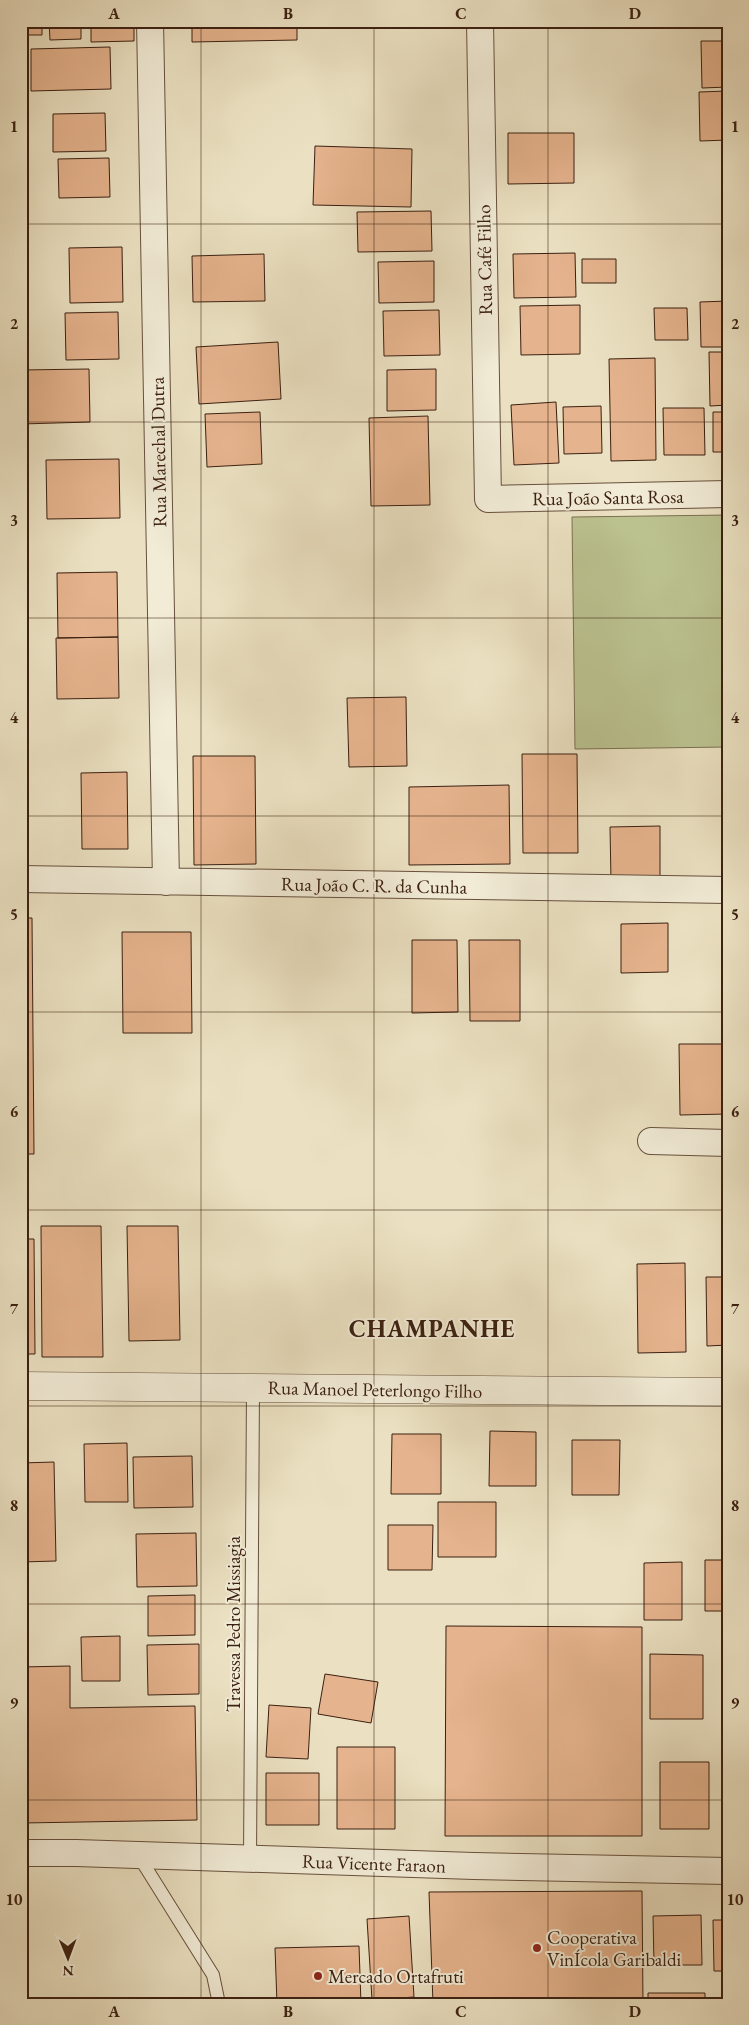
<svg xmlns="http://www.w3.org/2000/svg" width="749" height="2025" font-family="'EB Garamond',serif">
<rect width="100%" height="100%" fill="#ebe1c2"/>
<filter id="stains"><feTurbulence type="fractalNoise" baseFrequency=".004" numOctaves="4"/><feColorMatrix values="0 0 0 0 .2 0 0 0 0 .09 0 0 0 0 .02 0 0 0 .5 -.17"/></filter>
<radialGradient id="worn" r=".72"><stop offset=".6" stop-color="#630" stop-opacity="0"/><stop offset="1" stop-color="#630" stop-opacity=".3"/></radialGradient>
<path fill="#bbc290" stroke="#7b7150" d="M 728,515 L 728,747 L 575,749 L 572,517 Z"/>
<path fill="#e5b38d" stroke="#3b2011" d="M 21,21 L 42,21 L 42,35 L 21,35 Z
M 49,21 L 81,21 L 81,39 L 50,40 Z
M 91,21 L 134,21 L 134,41 L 91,42 Z
M 192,21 L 297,21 L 297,40 L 192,42 Z
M 701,41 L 728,41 L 728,87 L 702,88 Z
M 110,47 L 111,89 L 31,91 L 31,49 Z
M 728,91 L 728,140 L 700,141 L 699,92 Z
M 105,113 L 106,151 L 53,152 L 53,114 Z
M 508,133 L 574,133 L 574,183 L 508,184 Z
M 315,146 L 412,149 L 411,207 L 313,205 Z
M 109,158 L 110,197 L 59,198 L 58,159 Z
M 431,211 L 432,251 L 358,252 L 357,212 Z
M 122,247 L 123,302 L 70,303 L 69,248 Z
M 575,253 L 576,297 L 514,298 L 513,254 Z
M 264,254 L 265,301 L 193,302 L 192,256 Z
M 582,259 L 616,259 L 616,283 L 582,283 Z
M 434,261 L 434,302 L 379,303 L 378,262 Z
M 728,301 L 728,347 L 701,347 L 700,302 Z
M 580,305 L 580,354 L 521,355 L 520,306 Z
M 654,308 L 687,308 L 688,340 L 655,340 Z
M 439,310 L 440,355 L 384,356 L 383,311 Z
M 118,312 L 119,359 L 66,360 L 65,313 Z
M 278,342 L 281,399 L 199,404 L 196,347 Z
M 709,352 L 728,352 L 728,405 L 710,406 Z
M 655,358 L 656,460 L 611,461 L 609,359 Z
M 89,369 L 90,422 L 21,424 L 21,370 Z
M 436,369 L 436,410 L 387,411 L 387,370 Z
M 556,402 L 559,463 L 514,465 L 511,405 Z
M 601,406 L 602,453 L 564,454 L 563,407 Z
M 663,408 L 704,408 L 705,455 L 664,455 Z
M 260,412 L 262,464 L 207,467 L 205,414 Z
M 713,412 L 728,412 L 728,452 L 713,452 Z
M 428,416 L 430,505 L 371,506 L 369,418 Z
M 119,459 L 120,518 L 47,519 L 46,460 Z
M 117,572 L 118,637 L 58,638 L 57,573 Z
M 118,637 L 119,698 L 57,699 L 56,638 Z
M 406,697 L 407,766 L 349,767 L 347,698 Z
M 522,754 L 577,754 L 578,853 L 523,853 Z
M 193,756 L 255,756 L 256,864 L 194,865 Z
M 127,772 L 128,849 L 82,849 L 81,773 Z
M 509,785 L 510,864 L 409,865 L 409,787 Z
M 725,805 L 728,805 L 728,879 L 726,879 Z
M 660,826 L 660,881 L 611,881 L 610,827 Z
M 21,918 L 32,918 L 34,1154 L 21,1154 Z
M 668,923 L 668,972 L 621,973 L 621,924 Z
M 122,932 L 191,932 L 192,1033 L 123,1033 Z
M 412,940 L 457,940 L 458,1012 L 412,1013 Z
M 469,940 L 520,940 L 520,1021 L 470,1021 Z
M 679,1044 L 728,1044 L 728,1114 L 680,1115 Z
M 41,1226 L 101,1226 L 103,1357 L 42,1357 Z
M 127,1226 L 178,1226 L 180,1340 L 129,1341 Z
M 21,1239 L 34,1239 L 35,1354 L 21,1354 Z
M 685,1263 L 686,1352 L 638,1353 L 637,1264 Z
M 706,1277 L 728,1277 L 728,1345 L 707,1346 Z
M 490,1431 L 536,1432 L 536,1486 L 489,1486 Z
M 392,1434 L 441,1434 L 441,1494 L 391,1494 Z
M 572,1440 L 620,1440 L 619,1495 L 572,1495 Z
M 127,1443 L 128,1502 L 85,1502 L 84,1444 Z
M 192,1456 L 193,1507 L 134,1508 L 133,1457 Z
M 54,1462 L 56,1561 L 21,1562 L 21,1463 Z
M 438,1502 L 496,1502 L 496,1557 L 438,1557 Z
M 388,1525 L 433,1525 L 432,1570 L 388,1570 Z
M 196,1533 L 197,1586 L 137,1587 L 136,1534 Z
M 705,1560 L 728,1560 L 728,1611 L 705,1611 Z
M 682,1562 L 682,1620 L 644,1620 L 644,1563 Z
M 195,1595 L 195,1635 L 148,1636 L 148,1596 Z
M 446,1626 L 642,1627 L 642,1836 L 445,1836 Z
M 120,1636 L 120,1681 L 82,1681 L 81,1637 Z
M 199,1644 L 199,1694 L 148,1695 L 147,1645 Z
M 650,1654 L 703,1655 L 703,1719 L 650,1719 Z
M 70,1666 L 70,1708 L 195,1706 L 197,1820 L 23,1823 L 21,1667 Z
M 325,1674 L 378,1682 L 371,1723 L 318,1714 Z
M 269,1705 L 311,1708 L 308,1759 L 266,1757 Z
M 337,1747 L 395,1747 L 395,1829 L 337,1829 Z
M 660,1762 L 709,1762 L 709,1829 L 660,1829 Z
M 266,1773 L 319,1773 L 319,1825 L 266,1825 Z
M 722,1783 L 728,1783 L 728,1836 L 722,1836 Z
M 642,1891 L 643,2004 L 433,2004 L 429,1892 Z
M 701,1915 L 702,1965 L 654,1965 L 653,1916 Z
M 409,1916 L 414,1997 L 372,2000 L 367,1919 Z
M 713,1920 L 728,1920 L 728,1971 L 714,1971 Z
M 359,1946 L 361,2004 L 277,2004 L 275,1948 Z
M 648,1993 L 705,1993 L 705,2004 L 648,2004 Z"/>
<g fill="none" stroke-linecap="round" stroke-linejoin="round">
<defs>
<path id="service" d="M 138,1855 L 213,1975 L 219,2004
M 250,1860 L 253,1388"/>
<path id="minor" d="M 150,21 L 166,882
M 480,21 L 488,499 L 728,494
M 21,879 L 728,890
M 651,1141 L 728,1143
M 21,1853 L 76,1853 L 474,1866 L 728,1871"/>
<path id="tertiary" d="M 21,1386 L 728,1392"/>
</defs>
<use href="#service" stroke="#67503d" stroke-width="14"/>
<use href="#minor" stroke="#67503d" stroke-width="28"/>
<use href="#tertiary" stroke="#67503d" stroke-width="29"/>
<use href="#service" stroke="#f2ecd7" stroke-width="12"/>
<use href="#minor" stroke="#f2ecd7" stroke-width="26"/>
<use href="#tertiary" stroke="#f2ecd7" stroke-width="28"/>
</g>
<path fill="none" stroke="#3b2011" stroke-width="1" stroke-opacity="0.55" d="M 201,21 L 201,2004M 374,21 L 374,2004M 548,21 L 548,2004M 21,224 L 728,224M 21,422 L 728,422M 21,618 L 728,618M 21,816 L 728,816M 21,1012 L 728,1012M 21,1210 L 728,1210M 21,1406 L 728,1406M 21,1604 L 728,1604M 21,1800 L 728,1800"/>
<g fill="#8f2418" stroke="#f2ecd7" stroke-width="2">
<circle cx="537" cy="1948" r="5"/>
<circle cx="318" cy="1976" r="5"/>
</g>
<g text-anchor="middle" stroke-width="4" stroke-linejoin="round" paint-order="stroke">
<g font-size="19" fill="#3b2011" stroke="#f2ecd7">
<text transform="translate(484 260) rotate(-91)" y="7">Rua Café Filho</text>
<text transform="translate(158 452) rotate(-91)" y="7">Rua Marechal Dutra</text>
<text transform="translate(608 497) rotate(-1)" y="7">Rua João Santa Rosa</text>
<text transform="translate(374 885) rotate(1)" y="7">Rua João C. R. da Cunha</text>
<text transform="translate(375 1389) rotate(1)" y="7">Rua Manoel Peterlongo Filho</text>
<text transform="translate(233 1624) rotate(-90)" y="7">Travessa Pedro Missiagia</text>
<text transform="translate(374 1863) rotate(2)" y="7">Rua Vicente Faraon</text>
</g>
<g font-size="19" fill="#3b2011" stroke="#f2ecd7" text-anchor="start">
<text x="547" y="1944">Cooperativa<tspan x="547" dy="22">VinÍcola Garibaldi</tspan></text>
<text x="328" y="1983">Mercado Ortafruti</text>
</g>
<g font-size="24" font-weight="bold" letter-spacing="1" fill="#3b2011" stroke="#f2ecd7">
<text x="432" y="1337">CHAMPANHE</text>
</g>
</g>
<rect width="749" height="2025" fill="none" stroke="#ebe1c2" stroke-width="55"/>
<g transform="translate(68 1958) rotate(179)" stroke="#f2ecd7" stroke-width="4" paint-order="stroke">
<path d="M0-4L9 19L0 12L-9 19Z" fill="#3b2011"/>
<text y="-8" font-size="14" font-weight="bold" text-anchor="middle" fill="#3b2011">N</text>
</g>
<rect x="28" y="28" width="694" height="1970" fill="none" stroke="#3b2011" stroke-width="2"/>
<g font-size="16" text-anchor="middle" font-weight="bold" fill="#3b2011">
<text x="114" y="19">A</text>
<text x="288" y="19">B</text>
<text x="461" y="19">C</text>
<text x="635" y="19">D</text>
<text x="14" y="132">1</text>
<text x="735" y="132">1</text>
<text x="14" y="329">2</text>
<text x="735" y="329">2</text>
<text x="14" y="526">3</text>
<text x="735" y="526">3</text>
<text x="14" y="723">4</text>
<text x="735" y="723">4</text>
<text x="14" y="920">5</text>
<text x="735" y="920">5</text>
<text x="14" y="1117">6</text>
<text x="735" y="1117">6</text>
<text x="14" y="1314">7</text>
<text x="735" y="1314">7</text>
<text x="14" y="1511">8</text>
<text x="735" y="1511">8</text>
<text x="14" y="1708">9</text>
<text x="735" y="1708">9</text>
<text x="14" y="1905">10</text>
<text x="735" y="1905">10</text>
<text x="114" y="2017">A</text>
<text x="288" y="2017">B</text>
<text x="461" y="2017">C</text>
<text x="635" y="2017">D</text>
</g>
<rect width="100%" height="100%" filter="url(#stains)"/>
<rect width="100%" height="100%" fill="url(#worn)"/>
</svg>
